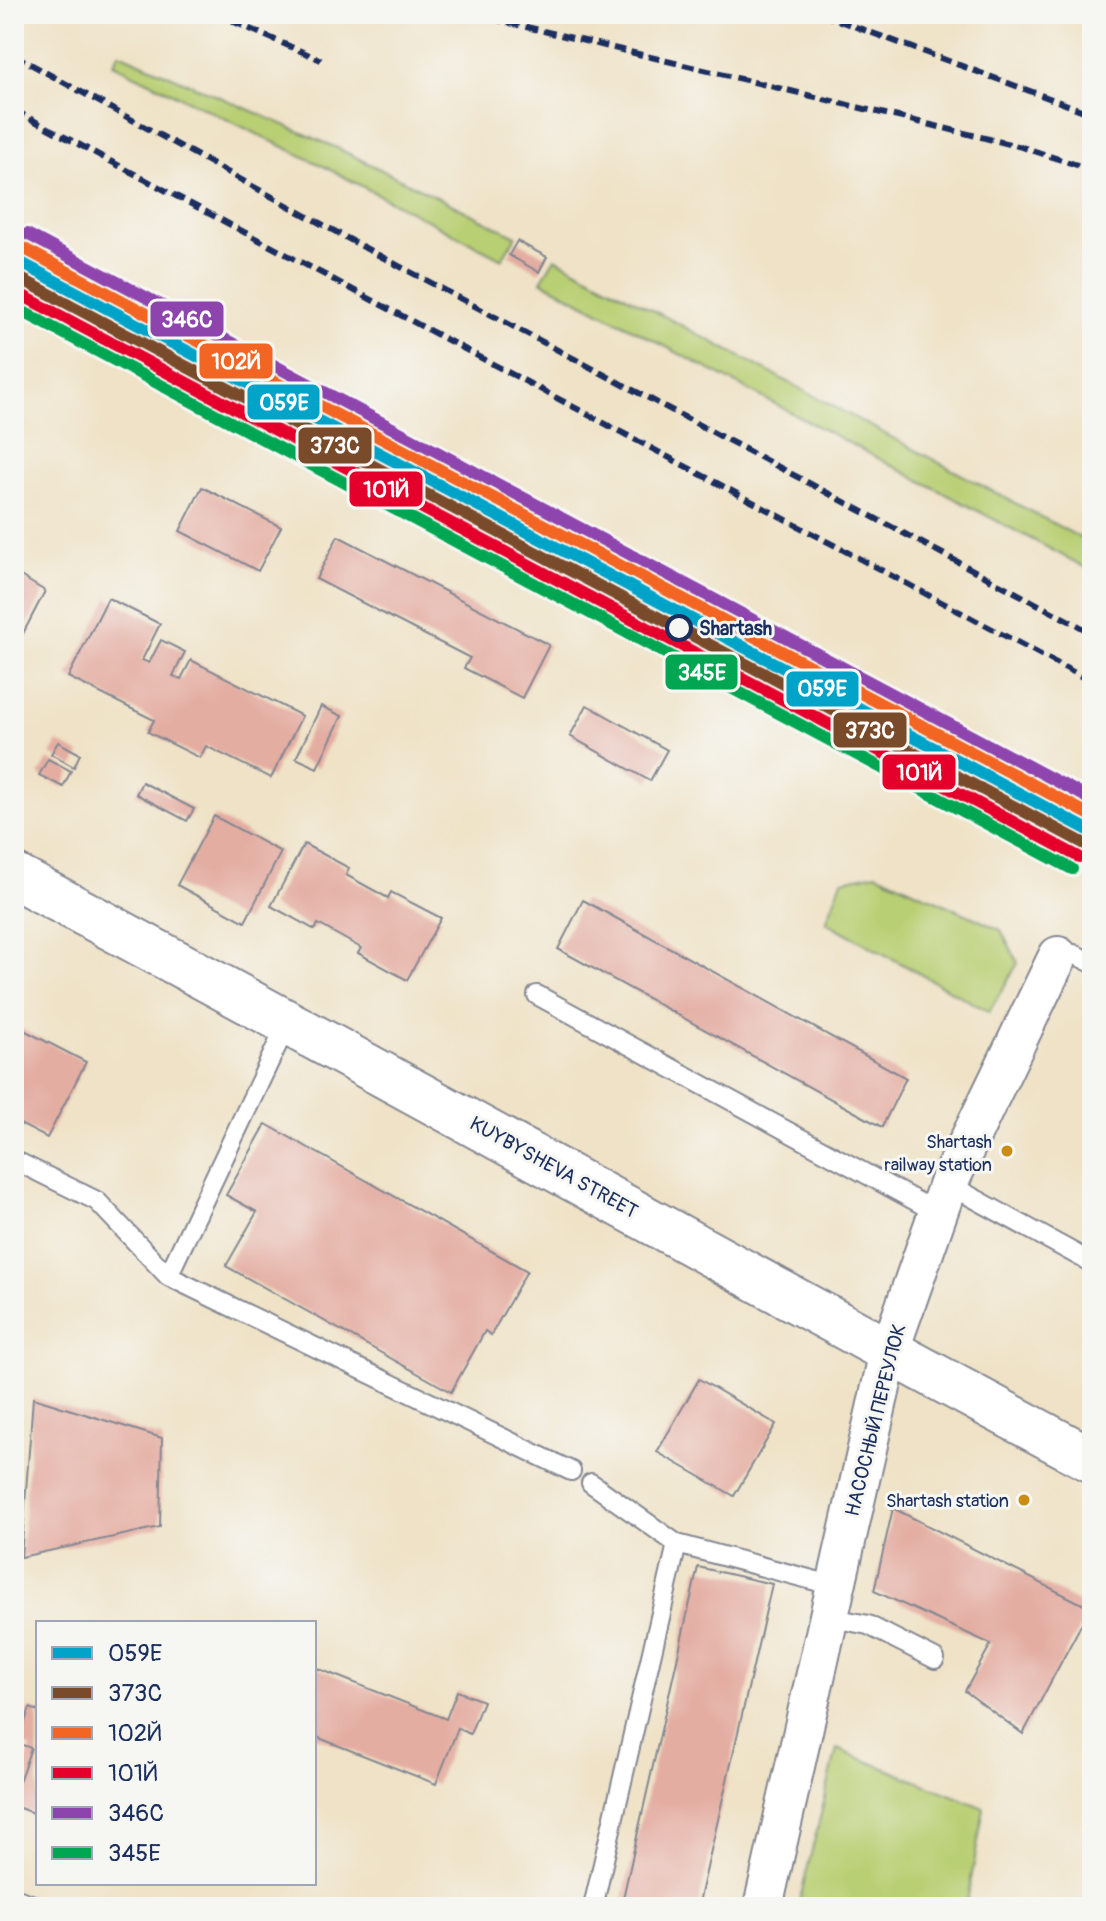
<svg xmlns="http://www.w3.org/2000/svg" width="1106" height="1921" font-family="Pangolin,sans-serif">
<rect width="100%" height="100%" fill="#f6f6f2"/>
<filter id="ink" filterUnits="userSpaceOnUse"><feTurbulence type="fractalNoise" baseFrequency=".0125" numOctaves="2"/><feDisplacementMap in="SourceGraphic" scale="16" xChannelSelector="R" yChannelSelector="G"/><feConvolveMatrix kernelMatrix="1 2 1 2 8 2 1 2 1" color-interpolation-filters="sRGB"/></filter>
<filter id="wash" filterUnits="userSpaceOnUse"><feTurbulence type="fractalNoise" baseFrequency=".006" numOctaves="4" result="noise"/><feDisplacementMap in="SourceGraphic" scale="32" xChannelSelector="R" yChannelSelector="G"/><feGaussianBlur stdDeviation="1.8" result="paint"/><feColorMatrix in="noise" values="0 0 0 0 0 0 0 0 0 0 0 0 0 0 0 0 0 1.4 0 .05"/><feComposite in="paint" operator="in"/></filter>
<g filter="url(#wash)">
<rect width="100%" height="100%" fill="#efe2c6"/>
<path fill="#b9cf73" stroke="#6a7f68" stroke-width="2" d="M 119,53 L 337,148 L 516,236 L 502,259 L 325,167 L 113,64 Z
M 555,258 L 1092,544 L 1092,571 L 541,281 Z
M 876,873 L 1001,930 L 1018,963 L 989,1012 L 826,922 L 842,880 Z
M 837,1749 L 984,1808 L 966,1907 L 798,1907 Z"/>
<g id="blocks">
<path fill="#e4ada2" d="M 517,241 L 547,257 L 539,272 L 509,255 Z
M 202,487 L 281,527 L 258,571 L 180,531 Z
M 338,536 L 549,645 L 522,698 L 464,668 L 470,658 L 316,579 Z
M 14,572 L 45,591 L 14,651 Z
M 108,598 L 160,624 L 142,660 L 149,663 L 161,640 L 185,652 L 173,676 L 181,679 L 191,660 L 302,716 L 271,778 L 206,746 L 200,758 L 148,732 L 154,720 L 68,677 Z
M 587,705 L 667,750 L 650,781 L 570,736 Z
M 321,706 L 342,716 L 317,768 L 296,758 Z
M 58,742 L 80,754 L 74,767 L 51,754 Z
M 48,759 L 71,771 L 63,787 L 39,775 Z
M 142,782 L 194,809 L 187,821 L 136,794 Z
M 214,816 L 281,852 L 245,922 L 177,885 Z
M 304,844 L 349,868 L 346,875 L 388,898 L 391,892 L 441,918 L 407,980 L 358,953 L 361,948 L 318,924 L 315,930 L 271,906 Z
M 583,900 L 906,1078 L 882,1127 L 558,949 Z
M 14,1025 L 86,1062 L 47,1138 L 14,1121 Z
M 266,1124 L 527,1271 L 491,1335 L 485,1331 L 451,1392 L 226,1266 L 257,1212 L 226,1195 Z
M 699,1379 L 776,1424 L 734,1496 L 657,1452 Z
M 33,1398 L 162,1438 L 160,1527 L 21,1557 Z
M 893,1508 L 1090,1608 L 1023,1734 L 965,1691 L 991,1644 L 874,1591 Z
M 698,1567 L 772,1584 L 698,1907 L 621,1907 Z
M 314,1667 L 446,1719 L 457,1691 L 483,1701 L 470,1734 L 458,1728 L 436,1784 L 314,1736 Z
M 30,1708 L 38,1711 L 38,1815 L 14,1806 L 14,1795 L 31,1748 L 17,1743 Z"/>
</g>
</g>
<g filter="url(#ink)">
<use href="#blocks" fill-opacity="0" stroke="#858892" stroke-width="2"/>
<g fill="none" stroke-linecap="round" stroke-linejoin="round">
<defs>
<path id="lane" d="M 1058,956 L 1074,954 L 1092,963
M 537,995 L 938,1213
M 14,1160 L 97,1201 L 168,1276 L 571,1471
M 948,1184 L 1092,1263
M 168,1276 L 288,1022
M 591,1483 L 677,1544
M 828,1617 L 868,1625 L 935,1659
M 14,1898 L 39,1907
M 593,1907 L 677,1544 L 835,1586"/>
<path id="street" d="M 763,1907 L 889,1352 L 948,1184 L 1058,956"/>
<path id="secondary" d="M 14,876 C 376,1067 731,1269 1092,1460"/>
</defs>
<use href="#lane" stroke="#858892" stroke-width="22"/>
<use href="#street" stroke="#858892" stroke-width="42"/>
<use href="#secondary" stroke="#858892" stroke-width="48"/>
<use href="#lane" stroke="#fff" stroke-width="18"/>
<use href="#street" stroke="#fff" stroke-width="38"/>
<use href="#secondary" stroke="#fff" stroke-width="44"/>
<path stroke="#1b2f5e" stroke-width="6" stroke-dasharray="12 6" stroke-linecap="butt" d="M 216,14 L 321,60
M 473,14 L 1022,147 L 1092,170
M 821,14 L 1092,114
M 14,55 L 367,249 L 1092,633
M 14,110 L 1092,682"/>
<defs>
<path id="rail-1" d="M 14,259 L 1092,832"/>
<path id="rail-2" d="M 14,275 L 1085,844"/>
<path id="rail-3" d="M 21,247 L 1092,816"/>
<path id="rail-4" d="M 14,291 L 1079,857"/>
<path id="rail-5" d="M 27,234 L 1092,800"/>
<path id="rail-6" d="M 14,307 L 1072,869"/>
</defs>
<use href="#rail-1" stroke="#f6f6f2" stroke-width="18"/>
<use href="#rail-2" stroke="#f6f6f2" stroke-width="18"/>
<use href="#rail-3" stroke="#f6f6f2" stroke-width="18"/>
<use href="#rail-4" stroke="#f6f6f2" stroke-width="18"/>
<use href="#rail-5" stroke="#f6f6f2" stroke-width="18"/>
<use href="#rail-6" stroke="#f6f6f2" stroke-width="18"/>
<use href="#rail-1" stroke="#01a3c8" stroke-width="12"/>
<use href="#rail-2" stroke="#7a4b2a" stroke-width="12"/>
<use href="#rail-3" stroke="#f26522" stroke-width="12"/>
<use href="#rail-4" stroke="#e4002b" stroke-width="12"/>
<use href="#rail-5" stroke="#8e44ad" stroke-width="12"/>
<use href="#rail-6" stroke="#00a651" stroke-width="12"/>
</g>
</g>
<circle fill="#f6f6f2" stroke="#1b2f5e" stroke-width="4" cx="679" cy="628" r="12"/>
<g fill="#cb8e13" stroke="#f6f6f2" stroke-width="3">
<circle cx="1007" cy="1151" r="7"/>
<circle cx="1024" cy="1500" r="7"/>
</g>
<g text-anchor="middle" stroke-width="6" stroke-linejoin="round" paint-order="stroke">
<g font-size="18" fill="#1b2f5e" stroke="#f6f6f2" text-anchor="end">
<text x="992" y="1148">Shartash<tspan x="992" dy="23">railway station</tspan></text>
<text x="1009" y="1507">Shartash station</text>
</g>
<g font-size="20" font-weight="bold" fill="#1b2f5e" stroke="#f6f6f2" text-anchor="start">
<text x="699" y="635">Shartash</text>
</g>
<g font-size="20" fill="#1b2f5e" stroke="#f6f6f2">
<text transform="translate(554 1167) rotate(29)" y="7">KUYBYSHEVA STREET</text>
<text transform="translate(875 1420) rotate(-76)" y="7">НАСОСНЫЙ ПЕРЕУЛОК</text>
</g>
</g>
<g stroke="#f6f6f2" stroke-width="3">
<rect x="149" y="300" width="76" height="38" rx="8" fill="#8e44ad"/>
<rect x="198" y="342" width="76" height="38" rx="8" fill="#f26522"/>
<rect x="246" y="383" width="75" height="38" rx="8" fill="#01a3c8"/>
<rect x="297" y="426" width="76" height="39" rx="8" fill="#7a4b2a"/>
<rect x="348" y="470" width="76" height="38" rx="8" fill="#e4002b"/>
<rect x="664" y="653" width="75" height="38" rx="8" fill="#00a651"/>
<rect x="785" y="670" width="75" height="38" rx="8" fill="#01a3c8"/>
<rect x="832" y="711" width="76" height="38" rx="8" fill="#7a4b2a"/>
<rect x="881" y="753" width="76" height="38" rx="8" fill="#e4002b"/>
</g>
<g font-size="22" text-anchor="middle" font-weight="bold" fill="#fff">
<text x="187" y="327">346С</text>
<text x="236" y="369">102Й</text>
<text x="284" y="410">059Е</text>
<text x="335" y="453">373C</text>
<text x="386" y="497">101Й</text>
<text x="702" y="680">345Е</text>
<text x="822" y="696">059Е</text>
<text x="870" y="738">373C</text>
<text x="919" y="780">101Й</text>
</g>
<rect width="1106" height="1921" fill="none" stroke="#f6f6f2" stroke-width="48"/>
<rect x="36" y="1621" width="280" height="264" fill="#f6f6f2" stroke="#9ea6b7" stroke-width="2"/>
<rect x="52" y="1647" width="40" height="12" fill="#01a3c8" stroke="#9ea6b7" stroke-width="2"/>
<text x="108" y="1661" font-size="24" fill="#1b2f5e">059Е</text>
<rect x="52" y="1687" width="40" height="12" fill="#7a4b2a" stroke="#9ea6b7" stroke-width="2"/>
<text x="108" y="1701" font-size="24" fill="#1b2f5e">373C</text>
<rect x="52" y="1727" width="40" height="12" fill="#f26522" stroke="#9ea6b7" stroke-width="2"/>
<text x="108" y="1741" font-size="24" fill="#1b2f5e">102Й</text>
<rect x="52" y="1767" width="40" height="12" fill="#e4002b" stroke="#9ea6b7" stroke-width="2"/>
<text x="108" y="1781" font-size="24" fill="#1b2f5e">101Й</text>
<rect x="52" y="1807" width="40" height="12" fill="#8e44ad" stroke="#9ea6b7" stroke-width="2"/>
<text x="108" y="1821" font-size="24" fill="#1b2f5e">346С</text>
<rect x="52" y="1847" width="40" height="12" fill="#00a651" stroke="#9ea6b7" stroke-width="2"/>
<text x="108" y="1861" font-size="24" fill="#1b2f5e">345Е</text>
</svg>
